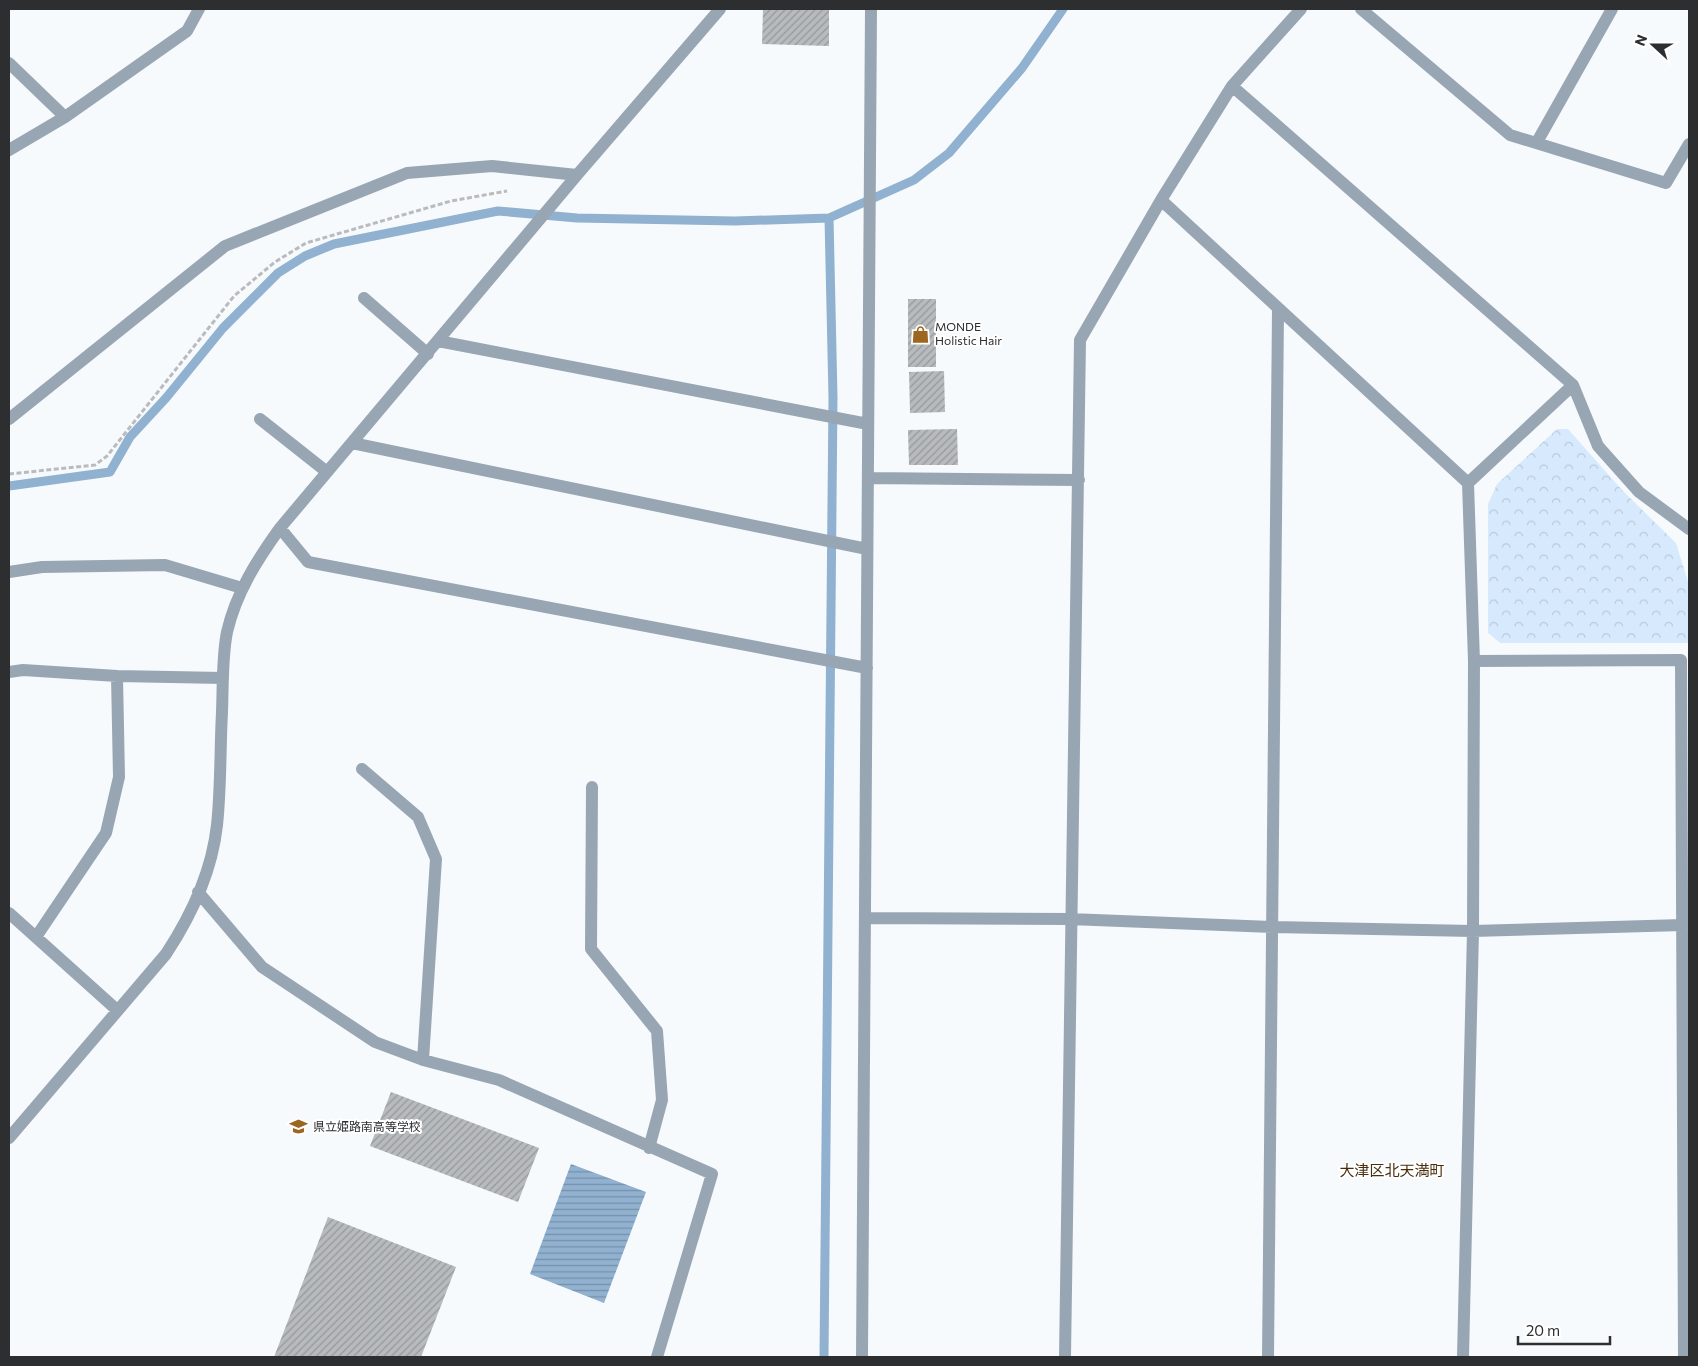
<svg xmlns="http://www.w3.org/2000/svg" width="1698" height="1366" font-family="Commissioner,'Noto Sans JP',sans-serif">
<defs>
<pattern id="park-crowns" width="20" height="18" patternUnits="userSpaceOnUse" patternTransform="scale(1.25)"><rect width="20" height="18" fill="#d7eafd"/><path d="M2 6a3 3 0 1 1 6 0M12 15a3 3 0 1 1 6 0" fill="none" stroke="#b9c9d9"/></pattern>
<pattern id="water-rules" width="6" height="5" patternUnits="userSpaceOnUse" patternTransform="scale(1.25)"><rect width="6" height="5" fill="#90b1cf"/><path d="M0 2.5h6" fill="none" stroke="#7690a8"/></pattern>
<pattern id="building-hatch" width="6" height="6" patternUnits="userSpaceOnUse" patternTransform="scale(1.25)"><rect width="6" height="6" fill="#b8bbbd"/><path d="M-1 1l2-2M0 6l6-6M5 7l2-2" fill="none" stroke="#96989a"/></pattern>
</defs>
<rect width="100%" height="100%" fill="#f7fafd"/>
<path fill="url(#park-crowns)" d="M 1557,429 L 1568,429 L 1622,490 L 1676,543 L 1689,585 L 1689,643 L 1500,643 L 1488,633 L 1488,504 L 1497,484 Z"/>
<path fill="url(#water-rules)" d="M 571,1164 L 646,1192 L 604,1303 L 530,1274 Z"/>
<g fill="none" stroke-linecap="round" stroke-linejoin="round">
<path stroke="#90b1cf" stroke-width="9" d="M 9,486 L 110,472 L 130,437 L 166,398 L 223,328 L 278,273 L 305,256 L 334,244 L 498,211 L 577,218 L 735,221 L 829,218 L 914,180 L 949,153 L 1022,68 L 1063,9
M 824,1357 L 833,397 L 829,218"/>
</g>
<path fill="url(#building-hatch)" d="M 763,9 L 829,9 L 829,46 L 762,44 Z
M 908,299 L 936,299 L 936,367 L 908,367 Z
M 944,371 L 945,412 L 910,413 L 909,372 Z
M 957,429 L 958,465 L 909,465 L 908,430 Z
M 391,1092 L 539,1148 L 518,1202 L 370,1146 Z
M 328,1217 L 456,1267 L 421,1357 L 274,1357 Z"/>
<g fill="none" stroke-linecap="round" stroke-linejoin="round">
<path stroke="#b9bbbe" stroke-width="3" stroke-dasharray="5 2.5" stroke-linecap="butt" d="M 9,474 L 95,465 L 107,456 L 234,296 L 275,262 L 306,243 L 451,201 L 507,191"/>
<path stroke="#98a6b4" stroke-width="12" d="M 1361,9 L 1510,135 L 1666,183 L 1689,144
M 9,63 L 65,117
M 1232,86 L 1573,385 L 1598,446 L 1639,492 L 1689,529
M 1537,142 L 1612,9
M 9,150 L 65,117 L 187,31 L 199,9
M 1161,200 L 1468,483
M 364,298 L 428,354
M 438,341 L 868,424
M 9,419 L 225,246 L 407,173 L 492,166 L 577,175
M 260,419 L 327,472
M 352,443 L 867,549
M 868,478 L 1079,480
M 280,528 L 308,562 L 867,668
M 9,572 L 42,567 L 165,565 L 242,588
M 1474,661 L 1681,660 L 1684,1357
M 9,672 L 23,670 L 117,676 L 119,777 L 106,833 L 36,937
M 117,676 L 223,678
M 362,769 L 418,817 L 436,859 L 423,1060
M 592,787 L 591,949 L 657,1031 L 662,1100 L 649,1148
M 198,892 L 262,967 L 375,1042 L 423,1060 L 499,1080 L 712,1174 L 657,1357
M 9,913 L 117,1010
M 867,918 L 1070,919 L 1273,927 L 1473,931 L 1683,925 L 1689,920
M 9,1138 L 166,954 C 191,916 212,871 217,825 C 221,788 220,749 222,712 C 223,686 222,657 227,632 C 236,593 257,560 280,528 L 577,175 L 720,9
M 862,1357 L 871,9
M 1065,1357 L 1080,340 L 1161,200 L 1232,86 L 1301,9
M 1268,1357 L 1278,310
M 1463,1357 L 1473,931 L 1474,661 L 1468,483 L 1573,385"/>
</g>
<defs>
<symbol id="shop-bare" viewBox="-9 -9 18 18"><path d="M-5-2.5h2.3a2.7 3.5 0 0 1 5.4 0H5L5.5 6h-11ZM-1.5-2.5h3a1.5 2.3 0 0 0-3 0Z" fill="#9c6520" stroke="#fff" stroke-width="2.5" paint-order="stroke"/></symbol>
<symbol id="school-bare" viewBox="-9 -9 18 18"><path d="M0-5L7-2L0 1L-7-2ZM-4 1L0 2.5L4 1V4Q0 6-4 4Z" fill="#9c6520" stroke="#fff" stroke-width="2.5" paint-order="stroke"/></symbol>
</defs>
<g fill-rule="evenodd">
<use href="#shop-bare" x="908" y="322" width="25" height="25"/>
<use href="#school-bare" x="286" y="1114" width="25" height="25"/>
</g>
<g text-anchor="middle" stroke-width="4" stroke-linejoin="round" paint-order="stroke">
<g font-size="12" fill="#2d2e2f" stroke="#fff" text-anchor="start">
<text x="935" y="331">MONDE<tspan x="935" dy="14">Holistic Hair</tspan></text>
<text x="313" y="1131">県立姫路南高等学校</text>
</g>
<g font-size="15" fill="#4a2f0f" stroke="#fff">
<text x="1392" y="1176">大津区北天満町</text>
</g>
</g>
<rect width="1698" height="1366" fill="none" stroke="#2d2e2f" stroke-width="20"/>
<g transform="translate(1653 45) rotate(291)" stroke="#ffffff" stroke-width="4" paint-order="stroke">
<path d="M0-4L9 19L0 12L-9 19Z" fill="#2d2e2f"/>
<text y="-8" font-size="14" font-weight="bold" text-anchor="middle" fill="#2d2e2f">N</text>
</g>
<path d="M1518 1336v8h92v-8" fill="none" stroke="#2d2e2f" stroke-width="2.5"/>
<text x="1526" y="1336" font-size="15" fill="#2d2e2f" stroke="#ffffff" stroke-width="4" paint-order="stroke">20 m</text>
</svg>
